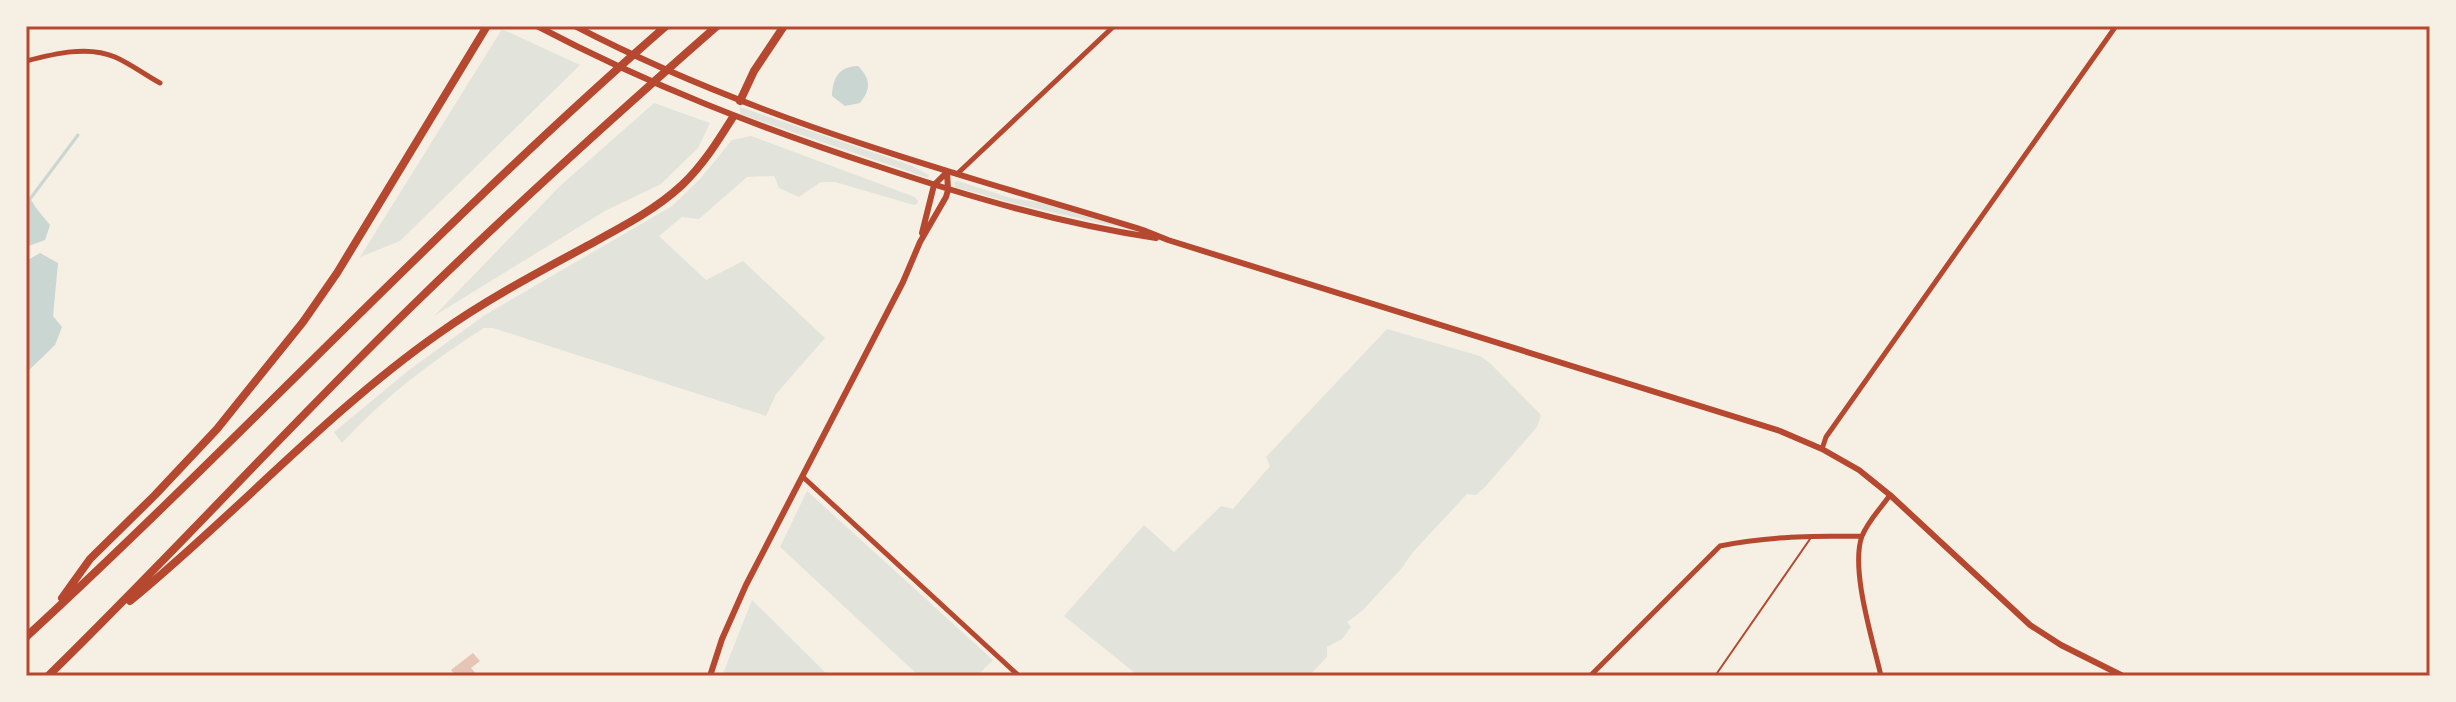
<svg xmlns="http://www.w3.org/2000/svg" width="2456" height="702" font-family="'Source Sans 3',sans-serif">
<rect width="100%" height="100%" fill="#f6efe4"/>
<path fill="#e2e4dc" d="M 502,29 L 580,65 L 400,241 L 360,257 Z
M 654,103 L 710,123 L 698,148 L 661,184 L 605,211 L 434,316 L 560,186 Z
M 740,107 L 910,165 L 929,175 L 928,178 L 740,114 Z
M 751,136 L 915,197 L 918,201 L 917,204 L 914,205 L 835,182 L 821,182 L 799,197 L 779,188 L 774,176 L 747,177 L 699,219 L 682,217 L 659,236 L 706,280 L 743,261 L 825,338 L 776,394 L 766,416 L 493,328 L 484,328 C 432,361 383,398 342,443 L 334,432 L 409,370 L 485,315 L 672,206 L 700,179 L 732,140 Z
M 958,181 L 1011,198 L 1048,204 L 1136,231 L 1016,204 L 955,187 L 954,182 Z
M 1387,329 L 1480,356 L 1490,363 L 1541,415 L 1537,427 L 1485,487 L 1476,495 L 1467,494 L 1413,552 L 1401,569 L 1361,612 L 1347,622 L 1351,627 L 1342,639 L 1327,647 L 1327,657 L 1309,676 L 1135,676 L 1135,673 L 1064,616 L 1144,525 L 1174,552 L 1221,506 L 1233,509 L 1270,466 L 1266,457 Z
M 807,491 L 993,660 L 977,676 L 919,676 L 780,547 Z
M 752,600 L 829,676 L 722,676 Z"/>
<path fill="#c9d6d2" d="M 858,66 C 871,79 871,89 860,103 L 845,106 L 832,96 C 833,78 838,67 858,66 Z
M 26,191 L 36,208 L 50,225 L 45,240 L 26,247 Z
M 40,253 L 58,263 L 53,316 L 62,327 L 55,345 L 26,373 L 26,261 Z"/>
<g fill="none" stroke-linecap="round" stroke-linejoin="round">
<path stroke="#c9d6d2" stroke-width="3" d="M 30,199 L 78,135"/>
</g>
<path fill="#e6c5b7" d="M 473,653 L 480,661 L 471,668 L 478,676 L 456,676 L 451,670 Z"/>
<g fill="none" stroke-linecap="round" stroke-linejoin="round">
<path stroke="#b5482f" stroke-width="2" d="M 1715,676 L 1810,539"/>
<path stroke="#b5482f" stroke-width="5" d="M 26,61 C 53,54 88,45 115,57 C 131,64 145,75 160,83
M 957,174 L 1114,26
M 1822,449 L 1826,437 L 2116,26
M 803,477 L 1019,676
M 1590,676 L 1720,546 C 1767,536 1815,536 1862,536
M 1881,676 C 1873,641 1850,569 1862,536 C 1868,521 1881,508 1890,495"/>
<path stroke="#b5482f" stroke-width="6" d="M 537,26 C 649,85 760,128 880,167 C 970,197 1062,224 1156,238
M 575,26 C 755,120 949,171 1143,230 L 1168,240 L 1780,431 L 1822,449 L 1859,470 L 1890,495 L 2030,625 L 2061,645 L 2123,676
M 922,233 L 934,185 L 947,172
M 710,676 L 722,639 L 746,585 L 903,282 L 920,242 L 946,197 L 948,190 L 947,172"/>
<path stroke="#b5482f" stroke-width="8" d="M 740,101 L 754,71 L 784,26
M 62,598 L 90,559 L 155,495 L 217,429 L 303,322 L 337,273 L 487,26
M 130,601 C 235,515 327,412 438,334 C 484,301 535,274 585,247 C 618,229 654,211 682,185 C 703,165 718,141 733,117
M 26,637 C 243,437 443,220 666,26
M 48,676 C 171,556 286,429 409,309 C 509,211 612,118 717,26"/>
</g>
<rect width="2456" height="702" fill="none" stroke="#f6efe4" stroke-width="56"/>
<rect x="28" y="28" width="2400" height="646" fill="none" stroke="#b5482f" stroke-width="3"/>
</svg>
